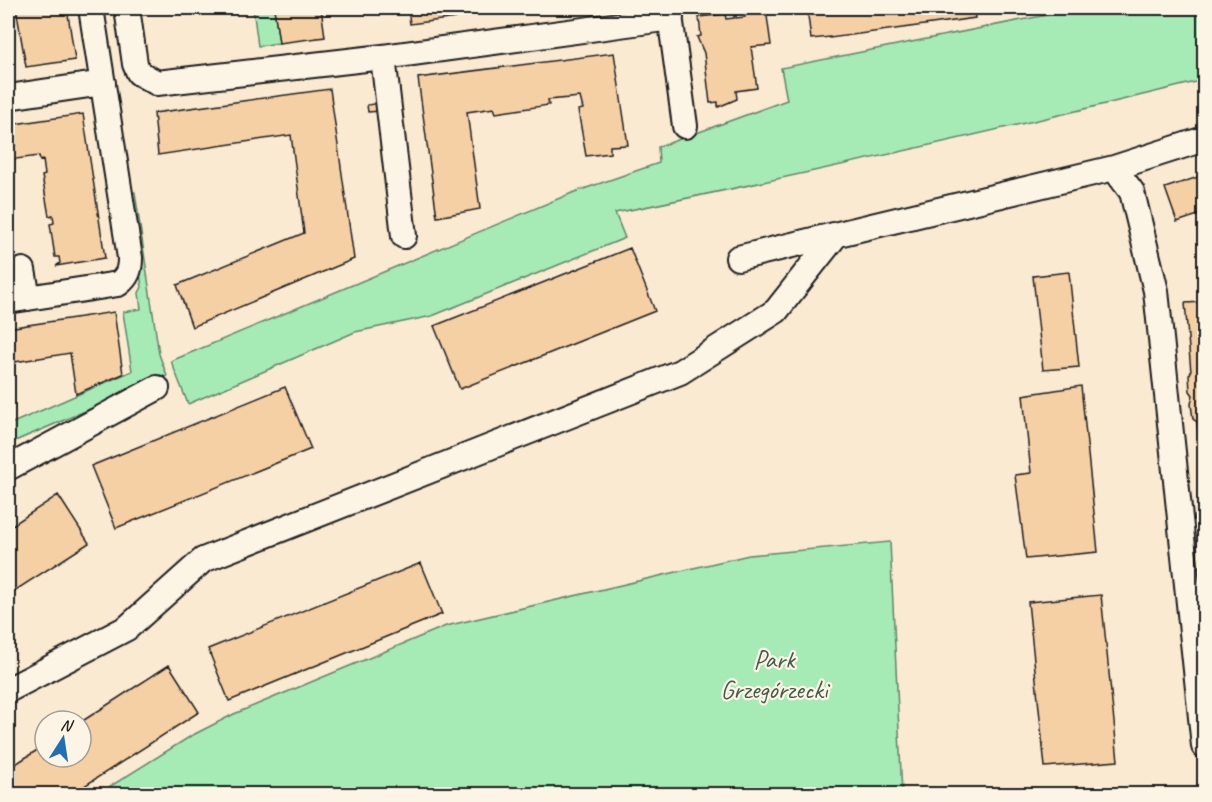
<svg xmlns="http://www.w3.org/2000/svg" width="1212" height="802" font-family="Caveat,sans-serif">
<rect width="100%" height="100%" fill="#faead2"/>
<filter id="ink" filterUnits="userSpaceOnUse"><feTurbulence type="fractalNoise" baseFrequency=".0167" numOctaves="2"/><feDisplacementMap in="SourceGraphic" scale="12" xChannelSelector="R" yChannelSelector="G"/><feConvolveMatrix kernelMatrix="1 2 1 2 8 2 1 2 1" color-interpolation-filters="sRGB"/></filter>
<g filter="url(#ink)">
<path fill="#a6ebb6" stroke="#618469" stroke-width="1.5" d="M 253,8 L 274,8 L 279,43 L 258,46 Z
M 1082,8 L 1204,8 L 1204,80 C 1009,128 813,173 615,213 L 625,238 L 432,316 L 355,332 L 188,404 L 171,361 L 572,193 L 659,163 L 658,147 L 787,100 L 781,68 Z
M 135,192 L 159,354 L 167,376 L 8,444 L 8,425 L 132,371 L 123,312 L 141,309 L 139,293 L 142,287 L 128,193 Z
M 890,542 L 902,794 L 98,794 L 191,736 L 234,714 L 446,626 L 749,555 Z"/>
<path fill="#f5d0a5" stroke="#1c1c1c" stroke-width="1.5" d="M 16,8 L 67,8 L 75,60 L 26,67 Z
M 274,8 L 321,8 L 325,37 L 279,43 Z
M 408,8 L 454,8 L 456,18 L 410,24 Z
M 807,8 L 974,8 L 975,18 L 830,38 L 830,37 L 811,39 Z
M 766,9 L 771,45 L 751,47 L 757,88 L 736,91 L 737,99 L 718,107 L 718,102 L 710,103 L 704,53 L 697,37 L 701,36 L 699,17 L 725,14 L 726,19 L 734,18 L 734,13 L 736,13 L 736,18 L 745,17 L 744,12 Z
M 614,53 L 628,145 L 610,146 L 610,153 L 586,156 L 578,110 L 583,109 L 580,97 L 548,100 L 549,105 L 496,113 L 494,108 L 467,112 L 480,209 L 437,217 L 418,78 Z
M 330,89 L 354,259 L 192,327 L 177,285 L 304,233 L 291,135 L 158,155 L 154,113 Z
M 379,103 L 380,111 L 368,112 L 367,105 Z
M 83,114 L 105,258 L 56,266 L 60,263 L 59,257 L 55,257 L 50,224 L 54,223 L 53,215 L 49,216 L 42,176 L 45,175 L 43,160 L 40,161 L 39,156 L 8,160 L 8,125 Z
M 1204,175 L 1204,213 L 1177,222 L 1165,188 Z
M 630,248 L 655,311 L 460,389 L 434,326 Z
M 1069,272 L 1079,367 L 1043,370 L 1033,276 Z
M 1204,302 L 1204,491 L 1197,422 L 1193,419 L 1191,404 L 1193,395 L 1190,391 L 1189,375 L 1191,372 L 1185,303 Z
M 114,312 L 123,374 L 76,394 L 70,353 L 8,363 L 8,328 Z
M 1081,386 L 1098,552 L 1026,559 L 1015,475 L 1031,473 L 1023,395 Z
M 285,387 L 311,449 L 116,528 L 91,466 Z
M 58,495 L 89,543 L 8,595 L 8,528 Z
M 421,563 L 442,614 L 229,701 L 208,649 Z
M 1101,595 L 1118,761 L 1045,767 L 1028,602 Z
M 169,665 L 199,712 L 72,794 L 17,794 L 8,780 L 8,769 L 45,745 L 45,757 L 81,757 L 81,722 Z"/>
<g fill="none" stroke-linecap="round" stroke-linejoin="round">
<defs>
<path id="minor" d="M 127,8 L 135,64 L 139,73 L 157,83 L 383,57 L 671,18
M 669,8 L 685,126
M 383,57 L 404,236
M 8,97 L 103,83
M 1114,168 L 1132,192 L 1156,291 L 1204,746
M 738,258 L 1114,168 L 1204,139
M 23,270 L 28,298
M 8,301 L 118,284 C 128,277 130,269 130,258 L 91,8
M 8,468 L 157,388
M 8,690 L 127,628 L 203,560 L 680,372 L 776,311 L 836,235"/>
</defs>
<use href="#minor" stroke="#1c1c1c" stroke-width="28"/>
<use href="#minor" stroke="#fcf5e5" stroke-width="24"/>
</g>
</g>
<g text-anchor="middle" stroke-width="4.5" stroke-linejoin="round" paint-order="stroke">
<g font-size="26" fill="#455a4a" stroke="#fcf5e5">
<text x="774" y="668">Park<tspan x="774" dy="30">Grzegórzecki</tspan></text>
</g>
</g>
<rect width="1212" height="802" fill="none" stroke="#fcf5e5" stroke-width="30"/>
<rect x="15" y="15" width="1182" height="772" fill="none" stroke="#1c1c1c" stroke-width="2" filter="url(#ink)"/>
<g transform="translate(63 739) rotate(12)"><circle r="28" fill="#fcf5e5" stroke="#a29e95" stroke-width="1.5"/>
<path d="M0-4.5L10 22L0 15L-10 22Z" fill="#1f6fb2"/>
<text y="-9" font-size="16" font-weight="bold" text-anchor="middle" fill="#1c1c1c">N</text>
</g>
</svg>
